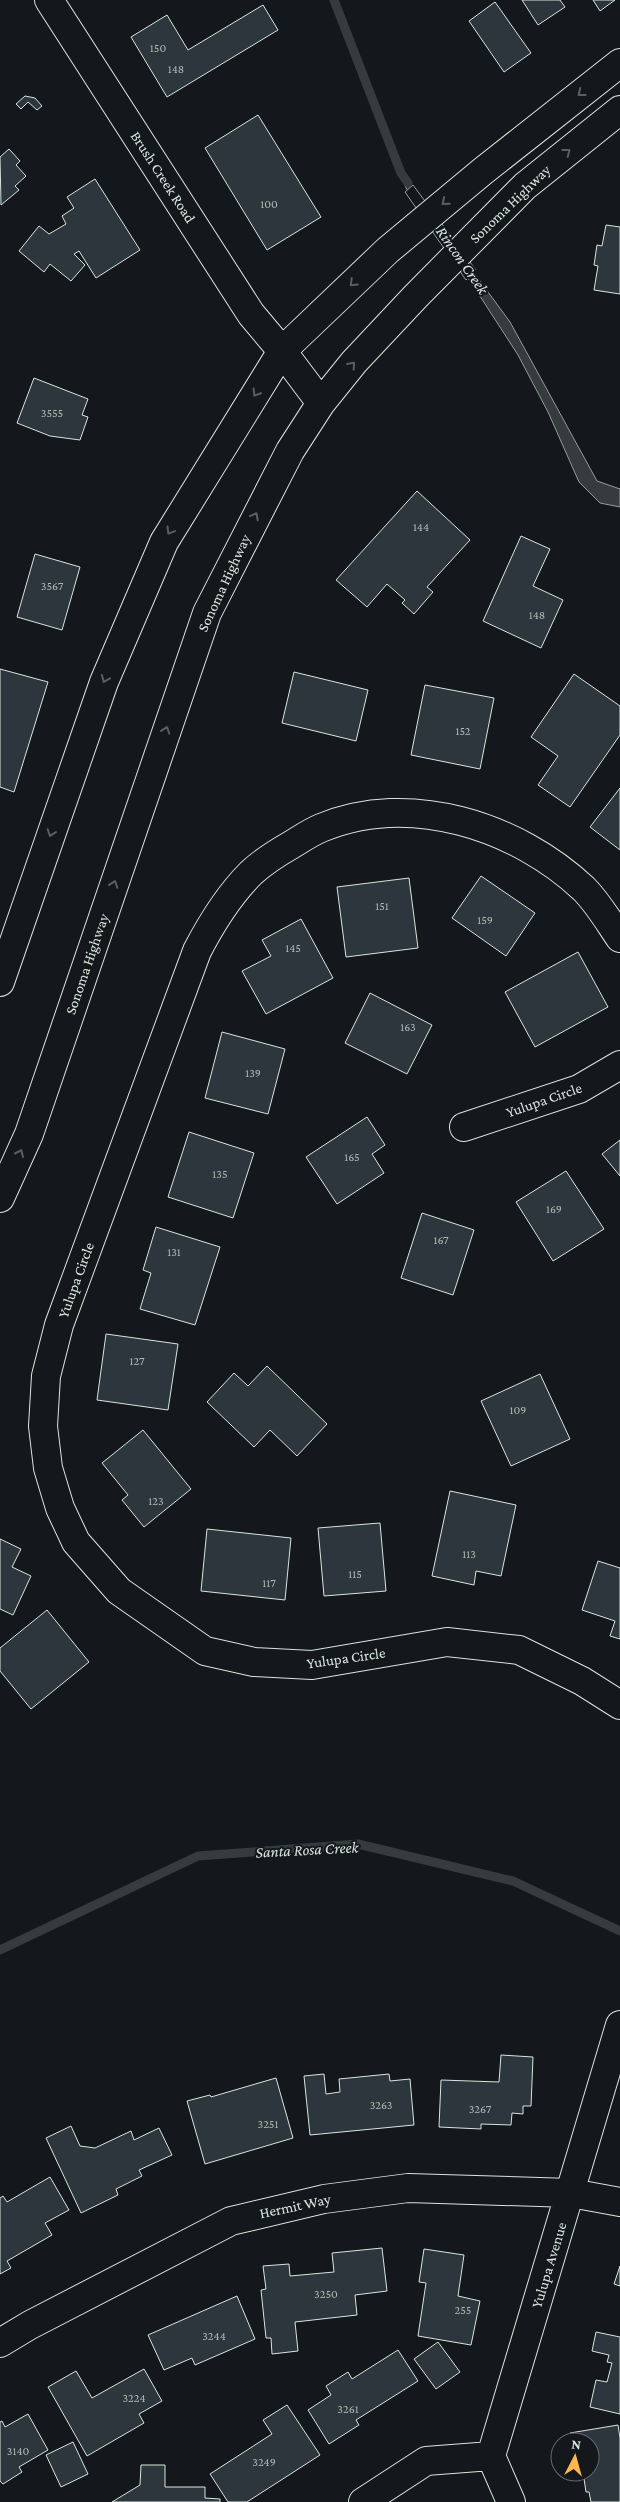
<svg xmlns="http://www.w3.org/2000/svg" width="620" height="2502" font-family="'Crimson Pro',serif">
<rect width="100%" height="100%" fill="#14181c"/>
<path fill="#363b3e" stroke="#939e99" d="M 401,173 L 510,322 L 597,481 L 620,489 L 620,507 L 600,503 L 579,482 L 548,412 L 518,355 L 476,290 L 406,188 Z"/>
<path fill="#14181c" stroke="#939e99" d="M 413,185 L 476,270 L 466,280 L 405,192 Z"/>
<g fill="none" stroke-linecap="round" stroke-linejoin="round">
<path stroke="#363b3e" stroke-width="9" d="M 334,0 L 401,173 L 408,183
M 0,1950 L 198,1856 L 358,1844 L 513,1881 L 620,1931"/>
</g>
<path fill="#2c363c" stroke="#d8e6dc" d="M 522,0 L 560,0 L 565,7 L 538,25 Z
M 593,0 L 615,0 L 600,11 Z
M 495,2 L 531,53 L 504,72 L 469,21 Z
M 263,5 L 278,30 L 167,97 L 131,37 L 167,15 L 188,50 Z
M 25,96 L 35,98 L 42,106 L 37,110 L 28,102 L 21,109 L 16,104 Z
M 258,115 L 321,217 L 267,250 L 205,148 Z
M 9,149 L 20,161 L 16,165 L 26,176 L 15,186 L 19,190 L 1,205 L 0,157 Z
M 95,179 L 140,250 L 96,278 L 79,251 L 74,254 L 85,265 L 71,281 L 50,264 L 44,272 L 19,251 L 39,226 L 49,234 L 66,224 L 62,216 L 74,208 L 67,197 Z
M 606,225 L 620,227 L 620,294 L 594,290 L 598,266 L 594,265 L 597,245 L 602,246 Z
M 34,378 L 88,399 L 82,415 L 88,417 L 80,440 L 50,436 L 17,423 Z
M 417,491 L 470,540 L 427,587 L 433,592 L 414,614 L 402,603 L 405,600 L 387,584 L 367,607 L 336,580 Z
M 521,536 L 550,549 L 533,586 L 563,600 L 541,648 L 483,621 Z
M 35,554 L 80,567 L 62,630 L 17,617 Z
M 0,669 L 48,682 L 14,792 L 0,787 Z
M 294,672 L 368,690 L 356,741 L 282,723 Z
M 574,674 L 620,706 L 620,735 L 570,807 L 538,785 L 558,756 L 531,737 Z
M 425,685 L 494,698 L 480,769 L 411,755 Z
M 620,788 L 620,850 L 590,827 Z
M 481,876 L 535,913 L 506,956 L 452,918 Z
M 409,878 L 418,948 L 346,957 L 337,887 Z
M 301,919 L 333,978 L 266,1014 L 242,971 L 271,956 L 262,940 Z
M 578,952 L 608,1007 L 535,1047 L 505,992 Z
M 370,993 L 432,1025 L 407,1074 L 345,1043 Z
M 222,1032 L 285,1049 L 268,1114 L 205,1098 Z
M 367,1117 L 385,1145 L 372,1154 L 384,1173 L 337,1204 L 306,1157 Z
M 189,1132 L 254,1153 L 233,1218 L 168,1197 Z
M 620,1140 L 620,1176 L 602,1154 Z
M 566,1171 L 604,1229 L 553,1261 L 516,1202 Z
M 422,1213 L 474,1230 L 453,1295 L 401,1278 Z
M 156,1227 L 220,1247 L 195,1325 L 140,1309 L 151,1273 L 143,1270 Z
M 106,1334 L 178,1344 L 168,1410 L 97,1400 Z
M 267,1366 L 327,1424 L 297,1456 L 270,1430 L 254,1447 L 207,1402 L 234,1373 L 248,1386 Z
M 540,1374 L 570,1439 L 511,1466 L 481,1401 Z
M 143,1430 L 191,1489 L 144,1527 L 122,1500 L 128,1495 L 102,1463 Z
M 450,1491 L 516,1505 L 501,1576 L 476,1571 L 474,1585 L 432,1576 Z
M 380,1523 L 386,1591 L 324,1596 L 318,1528 Z
M 207,1529 L 291,1538 L 285,1600 L 201,1591 Z
M 0,1539 L 21,1549 L 12,1567 L 31,1576 L 13,1615 L 0,1609 Z
M 598,1561 L 620,1568 L 620,1639 L 610,1636 L 615,1621 L 582,1610 Z
M 47,1610 L 89,1662 L 31,1709 L 0,1671 L 0,1648 Z
M 501,2055 L 533,2057 L 531,2106 L 523,2106 L 523,2114 L 512,2113 L 511,2125 L 481,2124 L 481,2129 L 439,2127 L 441,2080 L 499,2082 Z
M 324,2074 L 326,2094 L 340,2092 L 339,2079 L 389,2074 L 390,2081 L 410,2079 L 414,2125 L 310,2135 L 304,2076 Z
M 276,2078 L 293,2138 L 205,2164 L 187,2101 L 210,2095 L 211,2097 Z
M 71,2126 L 80,2146 L 95,2148 L 131,2131 L 134,2140 L 159,2128 L 172,2155 L 139,2170 L 142,2176 L 116,2189 L 118,2195 L 81,2213 L 46,2138 Z
M 50,2177 L 69,2210 L 45,2223 L 52,2235 L 7,2261 L 11,2268 L 0,2274 L 0,2198 L 3,2196 L 7,2202 Z
M 382,2248 L 387,2291 L 355,2295 L 357,2315 L 295,2322 L 298,2351 L 272,2354 L 271,2338 L 266,2338 L 261,2290 L 266,2289 L 263,2266 L 289,2264 L 290,2276 L 334,2272 L 332,2253 Z
M 424,2249 L 464,2255 L 458,2296 L 480,2301 L 471,2345 L 418,2336 L 426,2283 L 419,2282 Z
M 620,2266 L 620,2286 L 614,2284 Z
M 237,2296 L 255,2339 L 195,2365 L 192,2358 L 164,2370 L 148,2335 Z
M 596,2332 L 620,2337 L 620,2414 L 590,2407 L 596,2380 L 607,2382 L 612,2363 L 607,2362 L 609,2355 L 592,2351 Z
M 438,2342 L 460,2372 L 436,2389 L 414,2359 Z
M 398,2350 L 418,2381 L 356,2420 L 359,2425 L 329,2444 L 308,2410 L 331,2395 L 326,2386 L 348,2372 L 352,2379 Z
M 144,2369 L 162,2401 L 139,2414 L 144,2423 L 87,2456 L 48,2387 L 76,2371 L 92,2398 Z
M 287,2405 L 320,2455 L 247,2502 L 228,2502 L 210,2474 L 272,2434 L 263,2420 Z
M 28,2414 L 48,2450 L 19,2467 L 22,2472 L 3,2484 L 0,2481 L 0,2422 L 2,2421 L 5,2427 Z
M 618,2425 L 620,2438 L 620,2502 L 591,2502 L 589,2492 L 586,2492 L 583,2472 L 590,2472 L 590,2442 L 571,2442 L 570,2433 Z
M 73,2442 L 88,2474 L 61,2487 L 46,2455 Z
M 141,2465 L 165,2465 L 165,2487 L 205,2487 L 205,2498 L 220,2499 L 220,2502 L 112,2502 L 140,2485 Z"/>
<g fill="none" stroke-linecap="round" stroke-linejoin="round">
<defs>
<path id="minor" d="M 49,0 L 251,314 L 282,351
M 620,938 C 609,922 598,903 584,889 C 517,826 410,791 321,828 C 311,832 301,839 291,845 C 277,853 263,862 251,873 C 228,896 212,922 197,951 L 59,1325 L 46,1376 L 43,1426 L 48,1468 L 60,1508 L 76,1542 L 119,1591 L 205,1651 L 254,1662 L 312,1665 L 447,1642 L 519,1650 L 582,1681 L 620,1705
M 464,1127 L 579,1089 L 620,1065
M 0,2343 L 30,2325 L 231,2221 L 324,2199 L 408,2188 L 571,2193 L 620,2202
M 363,2502 L 426,2461 L 491,2456
M 511,2502 L 491,2456 L 620,2025"/>
<path id="major" d="M 282,351 L 321,403
M 0,982 L 104,682 L 164,542 L 282,351 L 388,250 L 483,171 L 620,63
M 0,1198 L 29,1134 L 207,613 L 290,451 L 321,403 L 354,362 L 416,296 L 525,186 L 620,110"/>
</defs>
<use href="#minor" stroke="#d8e6dc" stroke-width="30"/>
<use href="#major" stroke="#d8e6dc" stroke-width="30"/>
<use href="#minor" stroke="#14181c" stroke-width="28"/>
<use href="#major" stroke="#14181c" stroke-width="28"/>
</g>
<defs><path id="oneway-chevron" d="M-2-3.5L2.5 0L-2 3.5" fill="none" stroke-width="1.6" stroke-linecap="round" stroke-linejoin="round" transform="scale(1.25)"/></defs>
<g stroke="#59605f">
<use href="#oneway-chevron" transform="translate(581 93) rotate(142)"/>
<use href="#oneway-chevron" transform="translate(567 152) rotate(-38)"/>
<use href="#oneway-chevron" transform="translate(445 202) rotate(140)"/>
<use href="#oneway-chevron" transform="translate(353 283) rotate(136)"/>
<use href="#oneway-chevron" transform="translate(352 365) rotate(-49)"/>
<use href="#oneway-chevron" transform="translate(256 393) rotate(122)"/>
<use href="#oneway-chevron" transform="translate(255 516) rotate(-62)"/>
<use href="#oneway-chevron" transform="translate(170 531) rotate(121)"/>
<use href="#oneway-chevron" transform="translate(105 679) rotate(112)"/>
<use href="#oneway-chevron" transform="translate(166 730) rotate(-71)"/>
<use href="#oneway-chevron" transform="translate(51 833) rotate(109)"/>
<use href="#oneway-chevron" transform="translate(114 884) rotate(-71)"/>
<use href="#oneway-chevron" transform="translate(20 1153) rotate(-66)"/>
</g>
<g text-anchor="middle" stroke-width="4" stroke-linejoin="round" paint-order="stroke">
<g font-size="12" fill="#adbab4">
<text x="158" y="52">150</text>
<text x="176" y="73">148</text>
<text x="269" y="208">100</text>
<text x="52" y="417">3555</text>
<text x="421" y="531">144</text>
<text x="52" y="590">3567</text>
<text x="537" y="619">148</text>
<text x="463" y="735">152</text>
<text x="382" y="910">151</text>
<text x="485" y="924">159</text>
<text x="293" y="952">145</text>
<text x="408" y="1031">163</text>
<text x="253" y="1077">139</text>
<text x="352" y="1161">165</text>
<text x="220" y="1178">135</text>
<text x="554" y="1213">169</text>
<text x="441" y="1244">167</text>
<text x="174" y="1256">131</text>
<text x="137" y="1365">127</text>
<text x="518" y="1414">109</text>
<text x="156" y="1505">123</text>
<text x="469" y="1558">113</text>
<text x="355" y="1578">115</text>
<text x="269" y="1587">117</text>
<text x="381" y="2109">3263</text>
<text x="480" y="2113">3267</text>
<text x="268" y="2128">3251</text>
<text x="326" y="2298">3250</text>
<text x="463" y="2314">255</text>
<text x="214" y="2340">3244</text>
<text x="134" y="2402">3224</text>
<text x="348" y="2413">3261</text>
<text x="18" y="2455">3140</text>
<text x="264" y="2466">3249</text>
</g>
<g font-size="15" fill="#d8e6dc" stroke="#14181c">
<text transform="translate(163 177) rotate(57)" y="5">Brush Creek Road</text>
<text transform="translate(510 204) rotate(-44)" y="5">Sonoma Highway</text>
<text transform="translate(224 583) rotate(-65)" y="5">Sonoma Highway</text>
<text transform="translate(87 964) rotate(-71)" y="5">Sonoma Highway</text>
<text transform="translate(544 1100) rotate(-19)" y="5">Yulupa Circle</text>
<text transform="translate(76 1280) rotate(-70)" y="5">Yulupa Circle</text>
<text transform="translate(346 1658) rotate(-8)" y="5">Yulupa Circle</text>
<text transform="translate(295 2206) rotate(-12)" y="5">Hermit Way</text>
<text transform="translate(549 2265) rotate(-73)" y="5">Yulupa Avenue</text>
</g>
<g font-size="16" font-style="italic" fill="#d8e6dc" stroke="#14181c">
<text transform="translate(463 260) rotate(55)" y="6">Rincon Creek</text>
<text transform="translate(307 1849) rotate(-3)" y="6">Santa Rosa Creek</text>
</g>
</g>
<g transform="translate(575 2457) rotate(6)"><circle r="24" fill="#14181c" stroke="#626a69"/>
<path d="M0-4L9 19L0 12L-9 19Z" fill="#ffb74d"/>
<text y="-8" font-size="14" font-weight="bold" text-anchor="middle" fill="#d8e6dc">N</text>
</g>
</svg>
